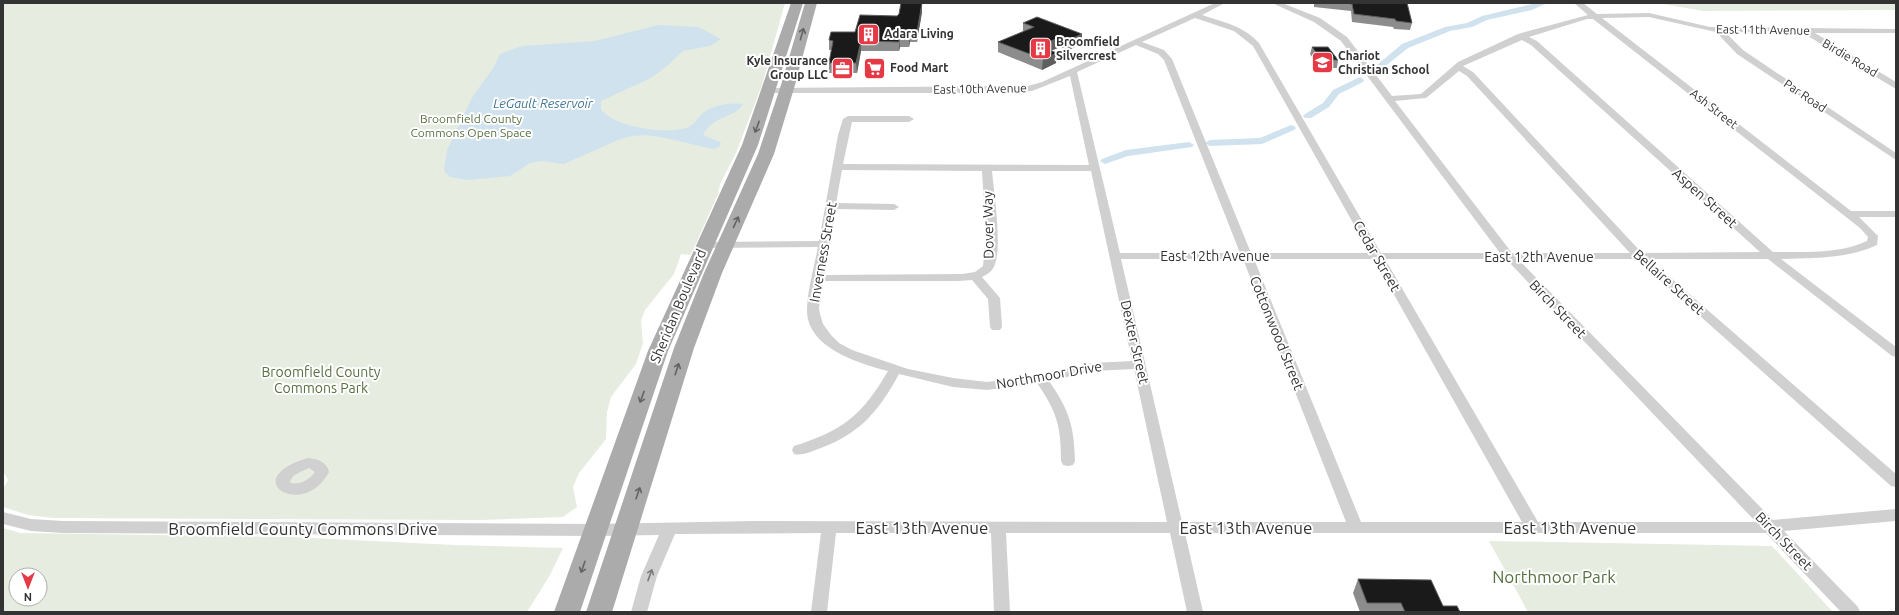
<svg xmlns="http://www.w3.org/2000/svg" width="1899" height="615" font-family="Ubuntu,sans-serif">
<rect width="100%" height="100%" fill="#fff"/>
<path fill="#e6ecdf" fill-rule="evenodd" d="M 3,3 L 785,3 L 762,85 L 736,153 L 720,184 L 718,194 L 693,250 L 690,255 L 681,254 L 674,274 L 645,310 L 641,321 L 643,343 L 636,364 L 611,397 L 607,412 L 606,439 L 579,473 L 573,487 L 577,507 L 563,517 L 480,520 L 53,518 L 28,515 L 3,507 L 3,489 L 8,480 L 3,471 Z
M 1658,3 L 1896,3 L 1896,10 L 1703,11 Z
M 3,528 L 21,533 L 292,537 L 454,545 L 563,548 L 550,575 L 527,612 L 3,612 ZM 16,575 L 40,575 L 40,599 L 16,599 Z
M 1489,541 L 1772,546 L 1833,612 L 1528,612 Z"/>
<path fill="#cfe2ee" d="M 658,25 L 698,27 L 721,39 L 710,46 L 683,51 L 667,66 L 651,78 L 601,101 L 601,110 C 605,113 609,117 613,119 C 630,128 668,134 686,128 C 695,125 697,118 704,112 C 713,105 732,102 743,104 C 735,119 714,114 703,135 L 720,142 L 721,144 L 718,148 L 712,149 L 666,138 L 646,135 L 632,136 L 618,140 L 564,164 L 541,161 L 530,163 L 510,176 L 468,180 L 450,177 L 444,171 L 447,150 L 473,96 L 494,67 L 500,54 L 522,46 L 595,41 Z"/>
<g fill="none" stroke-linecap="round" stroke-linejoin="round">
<path fill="#cfe2ee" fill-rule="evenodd" d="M 1536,3 L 1547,3 L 1532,10 L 1487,20 L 1472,27 L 1450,31 L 1408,48 L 1378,72 L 1375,73 L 1371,70 L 1402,44 L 1445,27 L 1467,23 L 1482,16 Z
M 1360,77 L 1364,80 L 1363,82 L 1339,94 L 1329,107 L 1311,118 L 1305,118 L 1303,116 L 1305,114 L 1323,103 L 1333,90 Z
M 1291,125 L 1294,126 L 1296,128 L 1294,130 L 1262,144 L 1210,146 L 1205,143 L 1210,140 L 1260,138 Z
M 1189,142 L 1194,145 L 1192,147 L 1128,156 L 1105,164 L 1100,161 L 1102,159 L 1126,150 Z"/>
<path fill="#d0d0d0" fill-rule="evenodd" d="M 1215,3 L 1225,3 L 1202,15 C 1223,22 1244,26 1259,43 L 1381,253 L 1500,253 L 1341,41 L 1314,22 L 1272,3 L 1282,3 L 1320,18 L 1347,37 L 1392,96 L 1421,94 L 1458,62 L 1518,34 L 1588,15 L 1574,3 L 1583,3 L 1597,14 L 1649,13 L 1710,27 L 1896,29 L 1896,33 L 1815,33 L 1896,82 L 1896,89 L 1803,33 L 1725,32 L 1743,50 L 1896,153 L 1896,160 L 1737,54 L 1716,32 L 1649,17 L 1602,18 L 1851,211 L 1896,211 L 1896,217 L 1859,217 L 1878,236 L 1877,245 C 1848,259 1812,258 1781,259 L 1896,347 L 1896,357 L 1892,356 L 1768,259 L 1649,259 L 1896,474 L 1896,487 L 1891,486 L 1636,259 L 1518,259 L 1773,520 L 1896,509 L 1896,521 L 1784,531 L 1858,607 L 1860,612 L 1841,612 L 1766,533 L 1185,533 L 1203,612 L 1187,612 L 1170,533 L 1006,533 L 1010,612 L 994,612 L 991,533 L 836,533 L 827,612 L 811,612 L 821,533 L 675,534 L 657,576 L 647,612 L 631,612 L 641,576 L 659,535 L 596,536 L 63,533 L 31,531 L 3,524 L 3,512 L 31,519 L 63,521 L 596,524 L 755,521 L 1167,522 L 1134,369 L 1093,371 L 1049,381 C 1069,410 1074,425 1075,461 L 1073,465 L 1068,466 L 1063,465 L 1061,461 C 1061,426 1057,412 1037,383 L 987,390 L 953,387 L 899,374 C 879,411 859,435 818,449 C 810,452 802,456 794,454 L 792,450 L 794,446 C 842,431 862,416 888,371 C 858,363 805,347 807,308 C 808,288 814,267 818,247 L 704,248 L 698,245 L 704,242 L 819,241 L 838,135 L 843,119 L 848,116 L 909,116 L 914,119 L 909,122 L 852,122 L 843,164 L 1089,165 L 1070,76 L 1032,91 L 1008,93 L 770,93 L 767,92 L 767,88 L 1028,86 L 1042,82 ZM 1195,18 L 1234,31 L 1253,46 L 1370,253 L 1251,253 L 1172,59 L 1164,50 L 1142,42 ZM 1587,19 L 1593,19 L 1860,228 L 1868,237 L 1867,241 C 1840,254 1803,252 1773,252 L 1537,41 L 1529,37 ZM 1522,40 L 1531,45 L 1760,252 L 1642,253 L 1473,72 L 1463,66 ZM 1136,45 L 1158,54 L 1164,60 L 1240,253 L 1120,253 L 1077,72 ZM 1459,71 L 1467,76 L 1630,253 L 1512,253 L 1395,101 L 1426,98 ZM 842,170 L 982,171 L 986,235 L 983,266 L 975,272 L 962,274 L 825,275 L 835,209 L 894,210 L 899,207 L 894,204 L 836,203 ZM 992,171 L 1091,171 L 1132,361 L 1093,363 L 1025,377 L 987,382 L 953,378 L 908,369 L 852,350 L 839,343 L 831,335 L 823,324 L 820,314 L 819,308 L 823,281 L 958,281 L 972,280 L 988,299 L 990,327 L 992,330 L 1000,330 L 1002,327 L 1000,298 L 982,277 C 988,274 993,271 995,264 C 1002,246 994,192 992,171 ZM 1121,259 L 1243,259 L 1346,522 L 1182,522 ZM 1254,259 L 1374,259 L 1522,522 L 1361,522 ZM 1385,259 L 1506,259 L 1756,522 L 1538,522 Z
M 308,458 C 318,459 327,462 329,472 C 303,521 236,479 308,458 ZM 309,468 L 315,472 C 309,480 301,485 290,483 C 291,474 301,472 309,468 Z"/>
<path fill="#ababab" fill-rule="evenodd" d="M 791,3 L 803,3 L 758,145 L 668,351 L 580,612 L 554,612 L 648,351 L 742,145 Z
M 805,3 L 817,3 L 795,85 L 774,154 L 722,273 L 694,348 L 612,612 L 586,612 L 674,348 L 704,273 L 758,154 L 781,85 Z"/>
</g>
<path fill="#8c8c8c" d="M 1314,3 L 1407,3 L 1412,23 L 1410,30 L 1394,29 L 1393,27 L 1352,22 L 1351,11 L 1314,7 Z
M 922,12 L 917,42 L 910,42 L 909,47 L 900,47 L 899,51 L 861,51 L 857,73 L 829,73 L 829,63 L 831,50 L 829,50 L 829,40 L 855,32 L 897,16 Z
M 1023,23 L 1082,44 L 1068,50 L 1060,47 L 1051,51 L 1056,63 L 1042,70 L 998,52 L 998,42 L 1023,32 Z
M 1312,47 L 1338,60 L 1337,68 L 1320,68 L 1310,54 Z
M 1358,579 L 1443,606 L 1460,612 L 1360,612 L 1353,593 Z"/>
<path fill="#5f5f5f" d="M 922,3 L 922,12 L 917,42 L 917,32 Z
M 910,32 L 910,42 L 909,47 L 909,38 Z
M 1082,34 L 1082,44 L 1068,50 L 1069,40 Z
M 1061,37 L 1060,47 L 1038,56 L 1039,46 Z
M 899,38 L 900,47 L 899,51 Z
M 861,41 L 861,51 L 857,73 L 856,63 Z
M 1057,53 L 1056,63 L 1042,70 L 1043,59 Z"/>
<path fill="#1a1a1a" stroke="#5f5f5f" d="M 901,3 L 922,3 L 917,32 L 910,32 L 909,38 L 899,38 L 899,42 L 861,41 L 856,63 L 829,63 L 833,41 L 829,40 L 831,32 L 855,32 L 860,15 L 897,16 L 899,14 Z
M 1345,3 L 1407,3 L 1412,23 L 1396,21 L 1395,19 L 1354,14 L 1352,4 Z
M 1037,17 L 1082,34 L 1069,40 L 1061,37 L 1039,46 L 1057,53 L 1043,59 L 998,42 L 1034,27 L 1023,23 Z
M 1312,47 L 1328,47 L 1338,60 L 1322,60 Z
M 1358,579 L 1431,580 L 1443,606 L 1457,606 L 1460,612 L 1405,612 L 1401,603 L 1367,603 Z"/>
<defs><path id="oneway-shaft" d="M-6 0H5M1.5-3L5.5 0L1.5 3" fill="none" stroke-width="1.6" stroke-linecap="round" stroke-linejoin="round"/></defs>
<g stroke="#636363">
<use href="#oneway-shaft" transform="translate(802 34) rotate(-74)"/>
<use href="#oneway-shaft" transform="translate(757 127) rotate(110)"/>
<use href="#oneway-shaft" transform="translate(736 222) rotate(-65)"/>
<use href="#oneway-shaft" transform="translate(677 369) rotate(-72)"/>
<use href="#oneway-shaft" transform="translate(642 397) rotate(110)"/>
<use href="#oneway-shaft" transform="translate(638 493) rotate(-71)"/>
<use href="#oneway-shaft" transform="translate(583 567) rotate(109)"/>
</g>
<use stroke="#7a7a7a" href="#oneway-shaft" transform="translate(650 575) rotate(-70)"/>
<defs>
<symbol id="building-square" viewBox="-11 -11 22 22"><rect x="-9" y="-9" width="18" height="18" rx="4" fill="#e63946" stroke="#fff"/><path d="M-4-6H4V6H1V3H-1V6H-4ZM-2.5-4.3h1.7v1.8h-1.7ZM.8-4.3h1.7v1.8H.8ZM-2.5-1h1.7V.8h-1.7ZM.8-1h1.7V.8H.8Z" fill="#fff"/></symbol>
<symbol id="school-square" viewBox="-11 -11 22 22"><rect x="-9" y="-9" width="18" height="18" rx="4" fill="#e63946" stroke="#fff"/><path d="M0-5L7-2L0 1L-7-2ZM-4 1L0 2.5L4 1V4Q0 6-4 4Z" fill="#fff"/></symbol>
<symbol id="office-square" viewBox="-11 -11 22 22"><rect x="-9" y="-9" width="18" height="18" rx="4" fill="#e63946" stroke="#fff"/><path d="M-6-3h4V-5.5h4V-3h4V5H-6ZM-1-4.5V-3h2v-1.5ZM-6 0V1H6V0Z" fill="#fff"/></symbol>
<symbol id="supermarket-square" viewBox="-11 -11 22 22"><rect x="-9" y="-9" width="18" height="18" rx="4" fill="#e63946" stroke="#fff"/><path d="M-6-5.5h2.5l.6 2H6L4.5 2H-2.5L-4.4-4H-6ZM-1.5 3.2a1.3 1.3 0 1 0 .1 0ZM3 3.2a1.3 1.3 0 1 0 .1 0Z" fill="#fff"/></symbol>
</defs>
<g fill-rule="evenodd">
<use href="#building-square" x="856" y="22" width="25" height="25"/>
<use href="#building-square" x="1028" y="36" width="25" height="25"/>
<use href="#school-square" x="1310" y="50" width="25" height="25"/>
<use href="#office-square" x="830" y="56" width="25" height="25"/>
<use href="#supermarket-square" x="862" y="56" width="25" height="25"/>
</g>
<g text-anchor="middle" stroke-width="4" stroke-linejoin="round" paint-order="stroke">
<g font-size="12" fill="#333" stroke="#fff">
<text transform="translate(1763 30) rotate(1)" y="4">East 11th Avenue</text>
<text transform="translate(1850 58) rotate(31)" y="4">Birdie Road</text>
<text transform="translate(980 89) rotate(-1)" y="4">East 10th Avenue</text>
<text transform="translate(1805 96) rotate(34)" y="4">Par Road</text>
<text transform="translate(1714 109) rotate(38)" y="4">Ash Street</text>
</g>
<g font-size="12" font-weight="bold" fill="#333" stroke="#fff" text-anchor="start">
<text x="884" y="38">Adara Living</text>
<text x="1056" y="46">Broomfield<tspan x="1056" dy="14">Silvercrest</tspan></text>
<text x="1338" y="60">Chariot<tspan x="1338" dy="14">Christian School</tspan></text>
<text x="828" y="65" text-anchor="end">Kyle Insurance<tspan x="828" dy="14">Group LLC</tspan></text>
<text x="890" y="72">Food Mart</text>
</g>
<g font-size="12" fill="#56703f" stroke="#fff">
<text x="471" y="123">Broomfield County<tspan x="471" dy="14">Commons Open Space</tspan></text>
</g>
<g font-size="13" font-style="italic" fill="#3f7597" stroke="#fff">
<text x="543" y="108">LeGault Reservoir</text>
</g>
<g font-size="14" fill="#333" stroke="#fff">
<text transform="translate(1705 198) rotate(42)" y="5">Aspen Street</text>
<text transform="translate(988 225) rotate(-91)" y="5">Dover Way</text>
<text transform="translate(823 252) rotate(-80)" y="5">Inverness Street</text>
<text x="1215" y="261">East 12th Avenue</text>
<text transform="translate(1377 256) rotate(60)" y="5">Cedar Street</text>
<text x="1539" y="262">East 12th Avenue</text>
<text transform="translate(1669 282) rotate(42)" y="5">Bellaire Street</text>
<text transform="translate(678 306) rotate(-67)" y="5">Sheridan Boulevard</text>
<text transform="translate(1558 309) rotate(46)" y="5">Birch Street</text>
<text transform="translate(1277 333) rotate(68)" y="5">Cottonwood Street</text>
<text transform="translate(1135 342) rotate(77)" y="5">Dexter Street</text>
<text transform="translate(1049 375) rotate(-10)" y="5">Northmoor Drive</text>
<text transform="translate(1784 541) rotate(46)" y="5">Birch Street</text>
</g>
<g font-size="14" fill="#56703f" stroke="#fff">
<text x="321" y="377">Broomfield County<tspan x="321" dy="16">Commons Park</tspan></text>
</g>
<g font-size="17" fill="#333" stroke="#fff">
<text x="922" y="534">East 13th Avenue</text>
<text x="1246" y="534">East 13th Avenue</text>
<text x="1570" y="534">East 13th Avenue</text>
<text x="303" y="535">Broomfield County Commons Drive</text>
</g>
<g font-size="17" fill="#56703f" stroke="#fff">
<text x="1554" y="583">Northmoor Park</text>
</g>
</g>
<rect width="1899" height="615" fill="none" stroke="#333333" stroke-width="8"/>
<g transform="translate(28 587) rotate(180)"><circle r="19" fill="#ffffff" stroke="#adadad"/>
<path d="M0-3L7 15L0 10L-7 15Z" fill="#e63946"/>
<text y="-6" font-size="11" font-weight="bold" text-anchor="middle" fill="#333333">N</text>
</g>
</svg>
